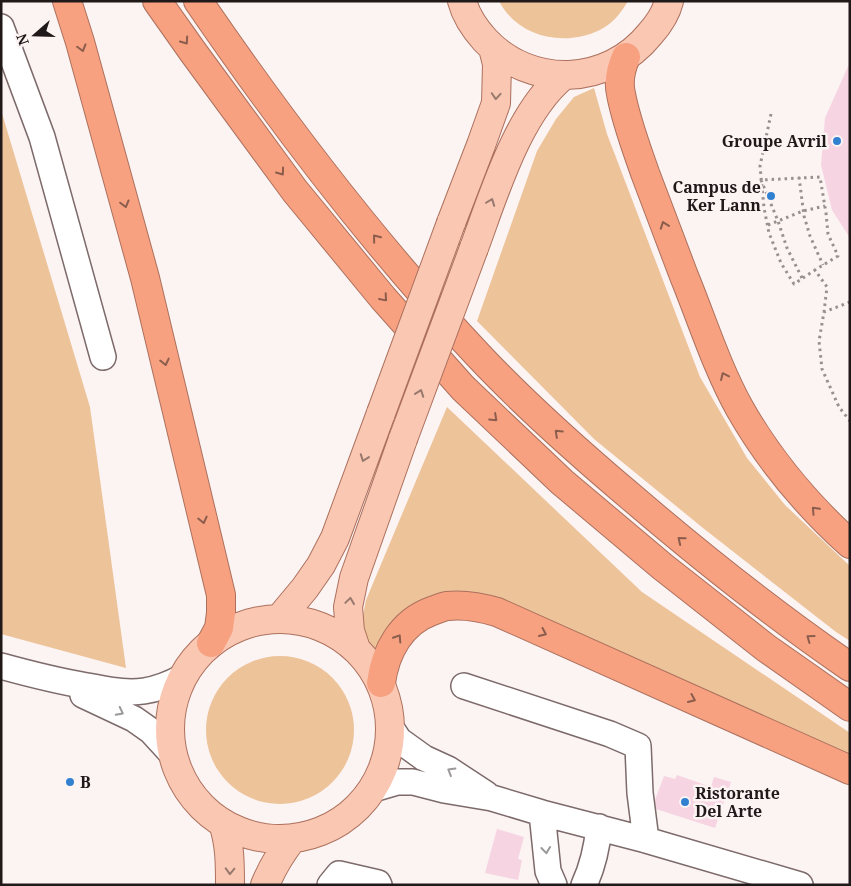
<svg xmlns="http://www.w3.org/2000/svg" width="851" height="886" font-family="'Noto Serif',serif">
<rect width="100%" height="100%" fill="#fcf3f3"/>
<path fill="#edc39a" d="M 499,1 L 628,1 C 622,11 615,21 605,27 C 570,48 519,40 499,1 Z
M 594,88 L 607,134 L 700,377 L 747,458 L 785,505 L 850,566 L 850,641 L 836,632 L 703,528 L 594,439 L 477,321 L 537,151 L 556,119 L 574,97 Z
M 1,110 L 90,407 L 126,668 L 1,634 Z
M 447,407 L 642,592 L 850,733 L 850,764 L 478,594 L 373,658 L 367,648 L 362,620 L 366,600 Z
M206 730a74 74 0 1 1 148 0a74 74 0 1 1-148 0Z"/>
<path fill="#f6d4e2" d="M 850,62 L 850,238 L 832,210 L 821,165 L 825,118 Z
M 677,775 L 711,787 L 714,777 L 731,782 L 715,828 L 656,809 L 655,800 L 664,776 L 675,779 Z
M 497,829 L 524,837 L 518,859 L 522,860 L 518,880 L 485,873 Z"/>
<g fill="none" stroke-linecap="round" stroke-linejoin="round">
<defs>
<path id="minor" d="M 1,27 L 42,137 L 103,357
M 1,666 C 30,674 58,681 87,686 C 106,689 125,694 144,691 C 158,689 170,684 183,677
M 464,686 L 610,734 L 638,746 L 640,793 L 646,840
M 83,695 L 134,719 L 151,731 L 173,755
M 391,728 L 399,740 L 424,758 L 448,769 L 486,794
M 373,789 L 397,782 L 413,782 L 444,790 L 492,798 L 542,813 L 646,840 L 800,885
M 542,813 L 548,871 L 554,885
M 330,885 L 339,874 L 378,883 L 379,885
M 584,885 C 593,866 597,847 599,827"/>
<path id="major" d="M 462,1 C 466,16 475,29 485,40 C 531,89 608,86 650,34 C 658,25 666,13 669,1
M 451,223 L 481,145 L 496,103 L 497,64 L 493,48
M 474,248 C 494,194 518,112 564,75
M 280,618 L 305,588 L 321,565 L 335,538 L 381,413
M170 729a110 110 0 1 1 220 0a110 110 0 1 1-220 0Z
M 356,649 L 350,631 L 348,607 L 354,578 L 403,439
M 223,823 C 230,844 230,864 230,885
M 265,885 C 272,868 281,853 292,839"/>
<path id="highway" d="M 67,1 L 80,42 L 145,278 L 221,595 L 221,613 L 219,628 L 211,643
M 157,1 L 193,52 L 295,191 L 383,298 L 463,388 L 562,482 L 663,567 L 766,648 L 850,707
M 198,1 C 283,125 375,246 478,355 C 526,406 578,452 630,496 C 700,556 774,615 850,667
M 626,57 C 621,68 618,81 621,94 C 626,121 636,147 645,173 C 658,208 671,242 684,276 C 702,320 717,368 740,409 C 769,460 807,505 850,544
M 381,683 C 385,652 401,622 432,611 C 437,609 442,607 447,606 C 464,604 480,607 497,612 L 850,770"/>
</defs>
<use href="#minor" stroke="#7d6a6a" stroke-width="28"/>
<use href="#major" stroke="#ac715d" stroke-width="30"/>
<use href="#highway" stroke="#ac715d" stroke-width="30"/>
<path stroke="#989090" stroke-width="3" stroke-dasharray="2.5 4" stroke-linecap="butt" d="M 771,114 L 760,166 L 764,208 L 769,233 L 781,263 L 794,284 L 815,270 L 827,287 L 824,312
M 799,177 L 804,216 L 810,236 L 823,265
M 768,225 L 803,211 L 825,206
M 802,278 L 787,248 L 778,221 L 761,180 L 820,177 L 826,213 L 828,234 L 838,256 L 815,270
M 850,302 L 824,312 L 819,341 L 822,369 L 839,407 L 850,421"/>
<use href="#minor" stroke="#fff" stroke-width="25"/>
<use href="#major" stroke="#fac7b3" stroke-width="28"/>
<use href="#highway" stroke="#f7a181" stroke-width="28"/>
<defs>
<path id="major-bridge" d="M 381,413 L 451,223
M 403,439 L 474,248"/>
</defs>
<use href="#major-bridge" stroke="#ac715d" stroke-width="30" stroke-linecap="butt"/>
<use href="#major-bridge" stroke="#fac7b3" stroke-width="28"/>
</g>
<defs><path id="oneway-chevron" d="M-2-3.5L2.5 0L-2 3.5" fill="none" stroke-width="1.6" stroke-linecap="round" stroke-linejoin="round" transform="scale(1.25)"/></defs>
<g stroke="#8c5d4d">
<use href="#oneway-chevron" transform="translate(185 41) rotate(55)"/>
<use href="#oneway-chevron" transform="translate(82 48) rotate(74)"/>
<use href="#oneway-chevron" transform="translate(281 172) rotate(54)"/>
<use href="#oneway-chevron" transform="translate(125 204) rotate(75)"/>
<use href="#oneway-chevron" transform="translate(664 225) rotate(-110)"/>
<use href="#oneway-chevron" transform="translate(376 238) rotate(-129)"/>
<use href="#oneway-chevron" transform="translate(384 298) rotate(49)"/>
<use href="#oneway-chevron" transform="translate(165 362) rotate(77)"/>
<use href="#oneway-chevron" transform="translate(724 376) rotate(-115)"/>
<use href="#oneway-chevron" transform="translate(494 418) rotate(43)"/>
<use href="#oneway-chevron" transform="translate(558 433) rotate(-137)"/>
<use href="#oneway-chevron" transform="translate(815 510) rotate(-133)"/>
<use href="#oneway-chevron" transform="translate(203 520) rotate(77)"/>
<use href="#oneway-chevron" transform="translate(681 540) rotate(-141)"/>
<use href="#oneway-chevron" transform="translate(543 633) rotate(24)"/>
<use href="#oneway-chevron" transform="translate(398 638) rotate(-57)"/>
<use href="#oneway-chevron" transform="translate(810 638) rotate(-144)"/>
<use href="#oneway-chevron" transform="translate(692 699) rotate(24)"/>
</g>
<g stroke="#98796e">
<use href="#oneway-chevron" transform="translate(496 96) rotate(94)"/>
<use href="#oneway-chevron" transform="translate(491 202) rotate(-69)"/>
<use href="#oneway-chevron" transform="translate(420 393) rotate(-70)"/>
<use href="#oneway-chevron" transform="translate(364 458) rotate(110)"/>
<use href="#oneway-chevron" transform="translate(350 601) rotate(-82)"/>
<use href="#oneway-chevron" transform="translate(230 871) rotate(92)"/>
</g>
<g stroke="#9b9898">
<use href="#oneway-chevron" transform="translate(120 712) rotate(27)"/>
<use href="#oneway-chevron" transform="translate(451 771) rotate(-149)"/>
<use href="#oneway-chevron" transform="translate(546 850) rotate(84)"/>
</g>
<g fill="#3280d0" stroke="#fcf3f3" stroke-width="2">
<circle cx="837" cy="141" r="5"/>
<circle cx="771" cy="196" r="5"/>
<circle cx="70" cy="782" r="5"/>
<circle cx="685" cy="802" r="5"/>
</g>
<g text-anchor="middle" stroke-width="5" stroke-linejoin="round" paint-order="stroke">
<g font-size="16" font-weight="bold" fill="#201919" stroke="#fcf3f3" text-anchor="end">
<text x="827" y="147">Groupe Avril</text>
<text x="761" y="193">Campus de<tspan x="761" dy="18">Ker Lann</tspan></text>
<text x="80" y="788" text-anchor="start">B</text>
<text x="695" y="799" text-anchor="start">Ristorante<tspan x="695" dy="18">Del Arte</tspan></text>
</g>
</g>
<rect width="851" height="886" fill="none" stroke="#201919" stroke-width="5"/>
<g transform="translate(35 35) rotate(250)" stroke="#fcf3f3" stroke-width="4" paint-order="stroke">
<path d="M0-4L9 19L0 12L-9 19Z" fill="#201919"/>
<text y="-8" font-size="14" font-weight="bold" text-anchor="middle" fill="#201919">N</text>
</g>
</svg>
